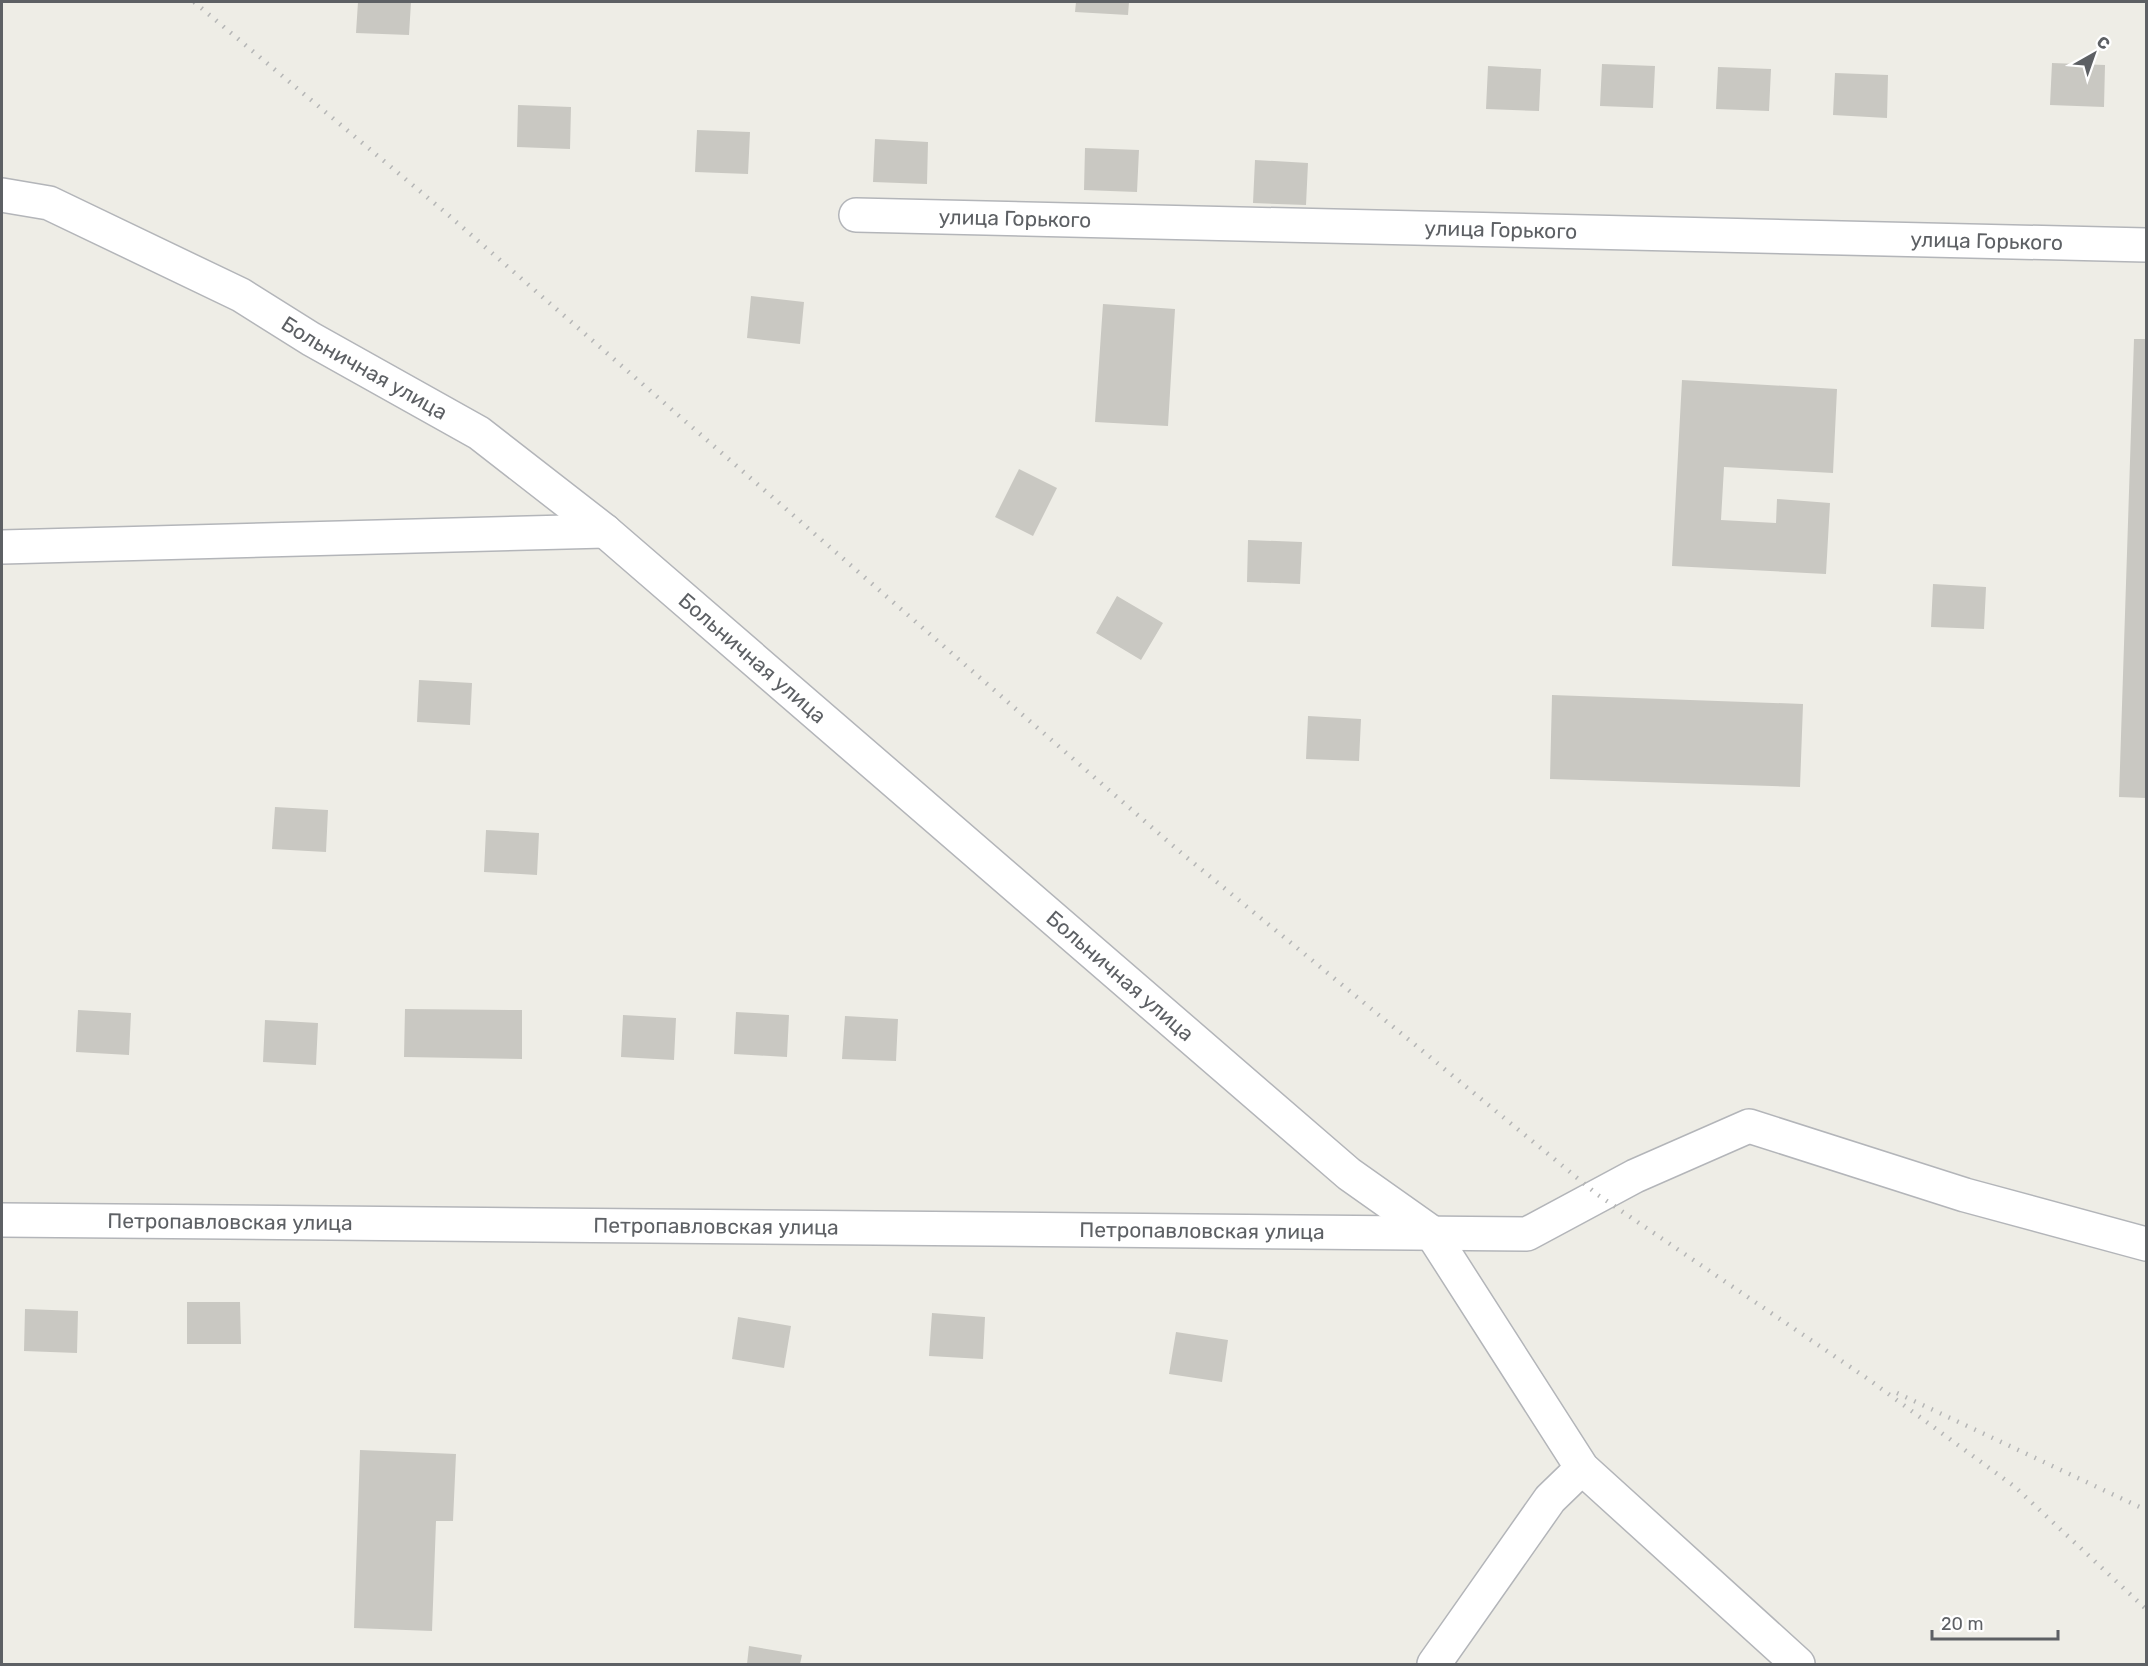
<svg xmlns="http://www.w3.org/2000/svg" width="2148" height="1666" font-family="Rubik,sans-serif">
<rect width="100%" height="100%" fill="#eeede6"/>
<path fill="#c9c8c2" d="M 358,2 L 411,2 L 409,35 L 356,33 Z
M 1076,2 L 1129,2 L 1128,15 L 1075,12 Z
M 2052,63 L 2105,65 L 2104,107 L 2050,105 Z
M 1602,64 L 1655,66 L 1653,108 L 1600,106 Z
M 1488,66 L 1541,69 L 1539,111 L 1486,109 Z
M 1718,67 L 1771,69 L 1769,111 L 1716,109 Z
M 1835,73 L 1888,75 L 1887,118 L 1833,115 Z
M 518,105 L 571,107 L 570,149 L 517,147 Z
M 697,130 L 750,132 L 748,174 L 695,172 Z
M 875,139 L 928,142 L 927,184 L 873,182 Z
M 1085,148 L 1139,150 L 1137,192 L 1084,190 Z
M 1255,160 L 1308,163 L 1306,205 L 1253,203 Z
M 751,296 L 804,302 L 800,344 L 747,338 Z
M 1103,304 L 1175,309 L 1168,426 L 1095,422 Z
M 2134,339 L 2146,339 L 2146,798 L 2119,797 Z
M 1682,380 L 1837,389 L 1833,473 L 1724,467 L 1721,520 L 1776,523 L 1777,499 L 1830,503 L 1826,574 L 1672,566 Z
M 1019,469 L 1057,488 L 1033,536 L 995,517 Z
M 1248,540 L 1302,542 L 1300,584 L 1247,582 Z
M 1933,584 L 1986,587 L 1984,629 L 1931,627 Z
M 1117,596 L 1163,623 L 1141,660 L 1096,633 Z
M 419,680 L 472,683 L 470,725 L 417,722 Z
M 1552,695 L 1803,704 L 1800,787 L 1550,779 Z
M 1308,716 L 1361,719 L 1359,761 L 1306,759 Z
M 275,807 L 328,810 L 326,852 L 272,849 Z
M 486,830 L 539,833 L 537,875 L 484,872 Z
M 405,1009 L 522,1010 L 522,1059 L 404,1057 Z
M 78,1010 L 131,1013 L 129,1055 L 76,1052 Z
M 736,1012 L 789,1015 L 787,1057 L 734,1054 Z
M 623,1015 L 676,1018 L 674,1060 L 621,1057 Z
M 845,1016 L 898,1019 L 896,1061 L 842,1059 Z
M 265,1020 L 318,1023 L 316,1065 L 263,1062 Z
M 187,1302 L 240,1302 L 241,1344 L 187,1344 Z
M 25,1309 L 78,1311 L 77,1353 L 24,1351 Z
M 932,1313 L 985,1317 L 983,1359 L 929,1356 Z
M 738,1317 L 791,1326 L 784,1368 L 732,1359 Z
M 1176,1332 L 1228,1340 L 1222,1382 L 1169,1374 Z
M 360,1450 L 456,1454 L 453,1521 L 436,1521 L 432,1631 L 354,1628 Z
M 749,1646 L 802,1655 L 800,1664 L 747,1664 Z"/>
<g fill="none" stroke-linecap="round" stroke-linejoin="round">
<defs>
<g id="street">
<path id="s1" d="M 2,195 L 49,203 L 241,295 L 311,339 L 479,433 L 605,531 L 1349,1174 L 1431,1232 L 1582,1468 L 1798,1664"/>
<path id="s2" d="M 856,215 L 2146,245"/>
<path d="M 2,547 L 605,531"/>
<path id="s3" d="M 2,1220 L 1527,1234 L 1635,1176 L 1749,1126 L 1965,1195 L 2146,1244"/>
<path d="M 1434,1664 L 1550,1499 L 1582,1468"/>
</g>
</defs>
<use href="#street" stroke="#b3b5b9" stroke-width="36"/>
<use href="#street" stroke="#fff" stroke-width="33"/>
<path stroke="#b5b6b6" stroke-width="4.5" stroke-dasharray="1.5 8" stroke-linecap="butt" d="M 194,2 L 446,213 L 1179,851 L 1598,1195 L 1868,1379 L 2015,1487 L 2146,1609
M 1897,1393 L 2146,1510"/>
</g>
<g text-anchor="middle" stroke-width="4.5" stroke-linejoin="round" paint-order="stroke">
<g font-size="21" fill="#5d6064" stroke="#fff">
<text dy="7" stroke="none"><textPath href="#s2" startOffset="159">улица Горького</textPath></text>
<text dy="7" stroke="none"><textPath href="#s2" startOffset="645">улица Горького</textPath></text>
<text dy="7" stroke="none"><textPath href="#s2" startOffset="1131">улица Горького</textPath></text>
<text dy="7" stroke="none"><textPath href="#s1" startOffset="404">Больничная улица</textPath></text>
<text dy="7" stroke="none"><textPath href="#s1" startOffset="890">Больничная улица</textPath></text>
<text dy="7" stroke="none"><textPath href="#s1" startOffset="1376">Больничная улица</textPath></text>
<text dy="7" stroke="none"><textPath href="#s3" startOffset="228">Петропавловская улица</textPath></text>
<text dy="7" stroke="none"><textPath href="#s3" startOffset="714">Петропавловская улица</textPath></text>
<text dy="7" stroke="none"><textPath href="#s3" startOffset="1200">Петропавловская улица</textPath></text>
</g>
</g>
<rect width="2148" height="1666" fill="none" stroke="#5d6064" stroke-width="6"/>
<g transform="translate(2094 54) rotate(40)" stroke="#ffffff" stroke-width="4.5" paint-order="stroke">
<path d="M0-4.5L10 22L0 15L-10 22Z" fill="#5d6064"/>
<text y="-9" font-size="16" font-weight="bold" text-anchor="middle" fill="#5d6064">С</text>
</g>
<path d="M1932 1630v9h126v-9" fill="none" stroke="#5d6064" stroke-width="3"/>
<text x="1941" y="1630" font-size="18" fill="#5d6064" stroke="#ffffff" stroke-width="4.5" paint-order="stroke">20 m</text>
</svg>
